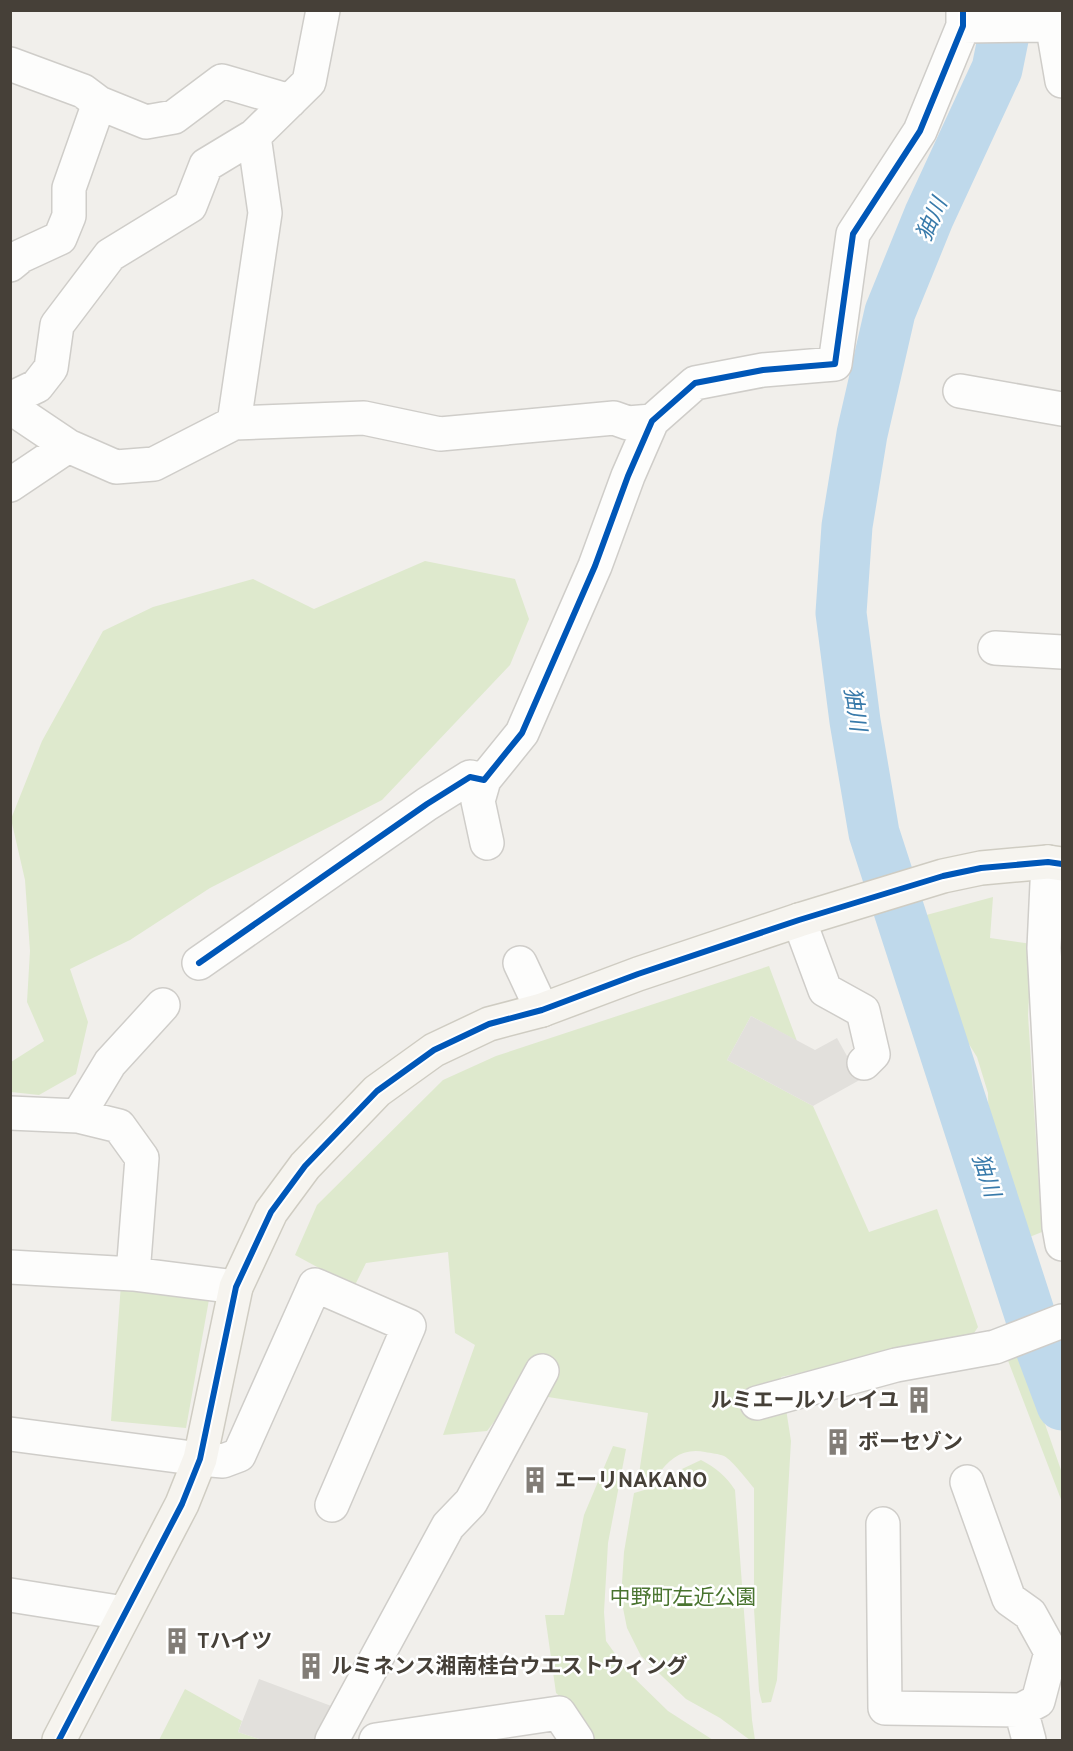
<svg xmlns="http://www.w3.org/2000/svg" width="1073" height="1751" font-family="Overpass,'Noto Sans JP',sans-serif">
<rect width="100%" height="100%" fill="#f1efeb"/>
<path fill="#dee9cd" d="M 425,561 L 515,579 L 529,619 L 510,665 L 382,800 L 210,888 L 130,940 L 70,969 L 88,1022 L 76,1074 L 39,1095 L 11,1092 L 11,1062 L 44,1041 L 27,1002 L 30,951 L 25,880 L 11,819 L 42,741 L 103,631 L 153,607 L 253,579 L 314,609 Z
M 993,897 L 990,938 L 1032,944 L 1028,1015 L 1042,1232 L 1027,1238 L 1004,1188 L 989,1136 L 988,1093 L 977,1057 L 939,996 L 919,917 Z
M 769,966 L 797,1041 L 751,1016 L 727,1060 L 813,1106 L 869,1232 L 937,1209 L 978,1327 L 972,1336 L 781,1377 L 791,1441 L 777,1680 L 771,1702 L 762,1703 L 759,1691 L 754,1609 L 754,1488 C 747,1480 733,1461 724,1456 C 719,1454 711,1453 705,1452 C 683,1448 670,1458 657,1476 L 642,1478 L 639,1474 L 648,1413 L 517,1392 L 487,1431 L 443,1435 L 475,1345 L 455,1333 L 448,1252 L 366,1263 L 354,1287 L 295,1255 L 317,1205 L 443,1080 L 496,1056 Z
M 121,1284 L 210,1294 L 186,1428 L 111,1421 Z
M 1020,1352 L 1062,1473 L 1062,1502 L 1007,1358 Z
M 613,1446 L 626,1449 L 608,1543 L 604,1612 L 606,1641 L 628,1672 L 668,1711 L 713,1740 L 595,1740 L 592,1734 L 569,1704 L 556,1693 L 545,1615 L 564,1615 L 584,1515 Z
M 701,1460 C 716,1468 726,1476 735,1490 L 752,1720 L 755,1740 L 750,1740 L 720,1718 L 686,1699 L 641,1656 L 627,1628 L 621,1598 L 624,1552 L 634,1493 L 665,1484 L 682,1469 Z
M 185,1689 L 242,1721 L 238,1732 L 262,1740 L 159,1740 Z"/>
<path fill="#e2e0dc" d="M 751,1016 L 815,1050 L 837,1038 L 847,1056 L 852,1053 L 865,1077 L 813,1106 L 727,1060 Z
M 259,1679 L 334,1707 L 317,1740 L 262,1740 L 238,1732 Z"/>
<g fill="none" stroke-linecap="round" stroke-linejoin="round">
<path stroke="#bfd9eb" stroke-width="51" d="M 1009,10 L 997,69 L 929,216 L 890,312 L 862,434 L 847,526 L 841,613 L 855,721 L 874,833 L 1041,1349 L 1062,1405"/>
<defs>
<path id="street" d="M 1054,10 L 1052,23 L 1062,81
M 963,26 L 1039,25 L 1052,23
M 10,64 L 83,91 L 99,103 L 146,122 L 174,117 L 222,81 L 290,101
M 10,265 L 21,256 L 60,238 L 69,216 L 69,188 L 99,103
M 960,391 L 1062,409
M 10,399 L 37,386 L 51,368 L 57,325 L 110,255 L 190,206 L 206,165 L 254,136 L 309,82 L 323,10
M 10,407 L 68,446
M 234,423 L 265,213 L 254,136
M 10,485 L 68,446 L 116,467 L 154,464 L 234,423 L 364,418 L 440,434 L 614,418 L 628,423 L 652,421
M 995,648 L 1062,652
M 484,780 L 478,801 L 487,843
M 1048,862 L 1044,948 L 1059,1227 L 1062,1244
M 799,920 L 825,990 L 863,1011 L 873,1054 L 864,1063
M 199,963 L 427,804 L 470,777 L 484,780 L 522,733 L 595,566 L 628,476 L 652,421 L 695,383 L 763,370 L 835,364 L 853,234 L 920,131 L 963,26 L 963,10
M 520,963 L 542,1010
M 10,1113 L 78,1116 L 119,1126 L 142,1158 L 133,1274
M 78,1116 L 110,1063 L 163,1005
M 10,1267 L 133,1274 L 236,1287
M 757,1403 L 896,1365 L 995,1347 L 1062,1321
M 10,1434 L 200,1459 L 223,1461 L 239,1455 L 315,1285 L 409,1326 L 332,1505
M 967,1482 L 1009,1599 L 1030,1614 L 1051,1652 L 1038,1701 L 1021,1710
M 883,1524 L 885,1708 L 1021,1710 L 1029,1740
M 10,1595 L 124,1613
M 332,1740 L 448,1526 L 471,1502 L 542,1371
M 376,1740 L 559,1713 L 577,1740"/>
<path id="secondary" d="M 59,1740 L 182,1504 L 200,1459 L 236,1287 L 271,1212 L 305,1166 L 377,1091 L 434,1050 L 489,1024 L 542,1010 L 638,974 L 799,920 L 943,876 L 981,868 L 1048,862 L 1062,864"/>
</defs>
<use href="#street" stroke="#cfcdc9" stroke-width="36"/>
<use href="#secondary" stroke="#cfccc2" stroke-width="36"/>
<use href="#street" stroke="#fdfdfc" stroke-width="33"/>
<use href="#secondary" stroke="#f6f4ef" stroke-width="33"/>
<defs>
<path id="cycleway" d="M 199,963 L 427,804 L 470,777 L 484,780 L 522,733 L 595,566 L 628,476 L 652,421 L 695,383 L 763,370 L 835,364 L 853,234 L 920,131 L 963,26 L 963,10
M 59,1740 L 182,1504 L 200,1459 L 236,1287 L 271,1212 L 305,1166 L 377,1091 L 434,1050 L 489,1024 L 542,1010 L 638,974 L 799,920 L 943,876 L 981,868 L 1048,862 L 1062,864"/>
</defs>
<use href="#cycleway" stroke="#fff" stroke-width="10"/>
<use href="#cycleway" stroke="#0057b8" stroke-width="6"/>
</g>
<defs>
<symbol id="building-bare" viewBox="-9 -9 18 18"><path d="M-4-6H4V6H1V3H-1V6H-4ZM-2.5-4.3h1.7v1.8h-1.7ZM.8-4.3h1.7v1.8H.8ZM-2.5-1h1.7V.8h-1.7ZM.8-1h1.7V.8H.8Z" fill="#827d77" stroke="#fff" stroke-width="2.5" paint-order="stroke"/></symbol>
</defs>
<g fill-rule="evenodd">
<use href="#building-bare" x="900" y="1381" width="38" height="38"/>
<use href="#building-bare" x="819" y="1423" width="38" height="38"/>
<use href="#building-bare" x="516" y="1461" width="38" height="38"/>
<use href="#building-bare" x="158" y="1622" width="38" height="38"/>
<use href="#building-bare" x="292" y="1647" width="38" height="38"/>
</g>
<g text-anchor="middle" stroke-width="5" stroke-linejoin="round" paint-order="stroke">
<g font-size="21" font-weight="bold" fill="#464038" stroke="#fff" text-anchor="start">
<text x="899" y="1407" text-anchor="end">ルミエールソレイユ</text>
<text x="858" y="1449">ボーセゾン</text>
<text x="555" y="1487">エーリNAKANO</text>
<text x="197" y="1648">Tハイツ</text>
<text x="331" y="1673">ルミネンス湘南桂台ウエストウィング</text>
</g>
<g font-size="21" fill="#49742f" stroke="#fff">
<text x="683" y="1604">中野町左近公園</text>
</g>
<g font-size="22" font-style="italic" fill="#387aaa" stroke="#fff">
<text transform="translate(931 219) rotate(-66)" y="8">㹨川</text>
<text transform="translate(856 709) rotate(81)" y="8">㹨川</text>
<text transform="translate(987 1175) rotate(72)" y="8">㹨川</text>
</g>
</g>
<rect width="1073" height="1751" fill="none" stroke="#464038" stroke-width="24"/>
</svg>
